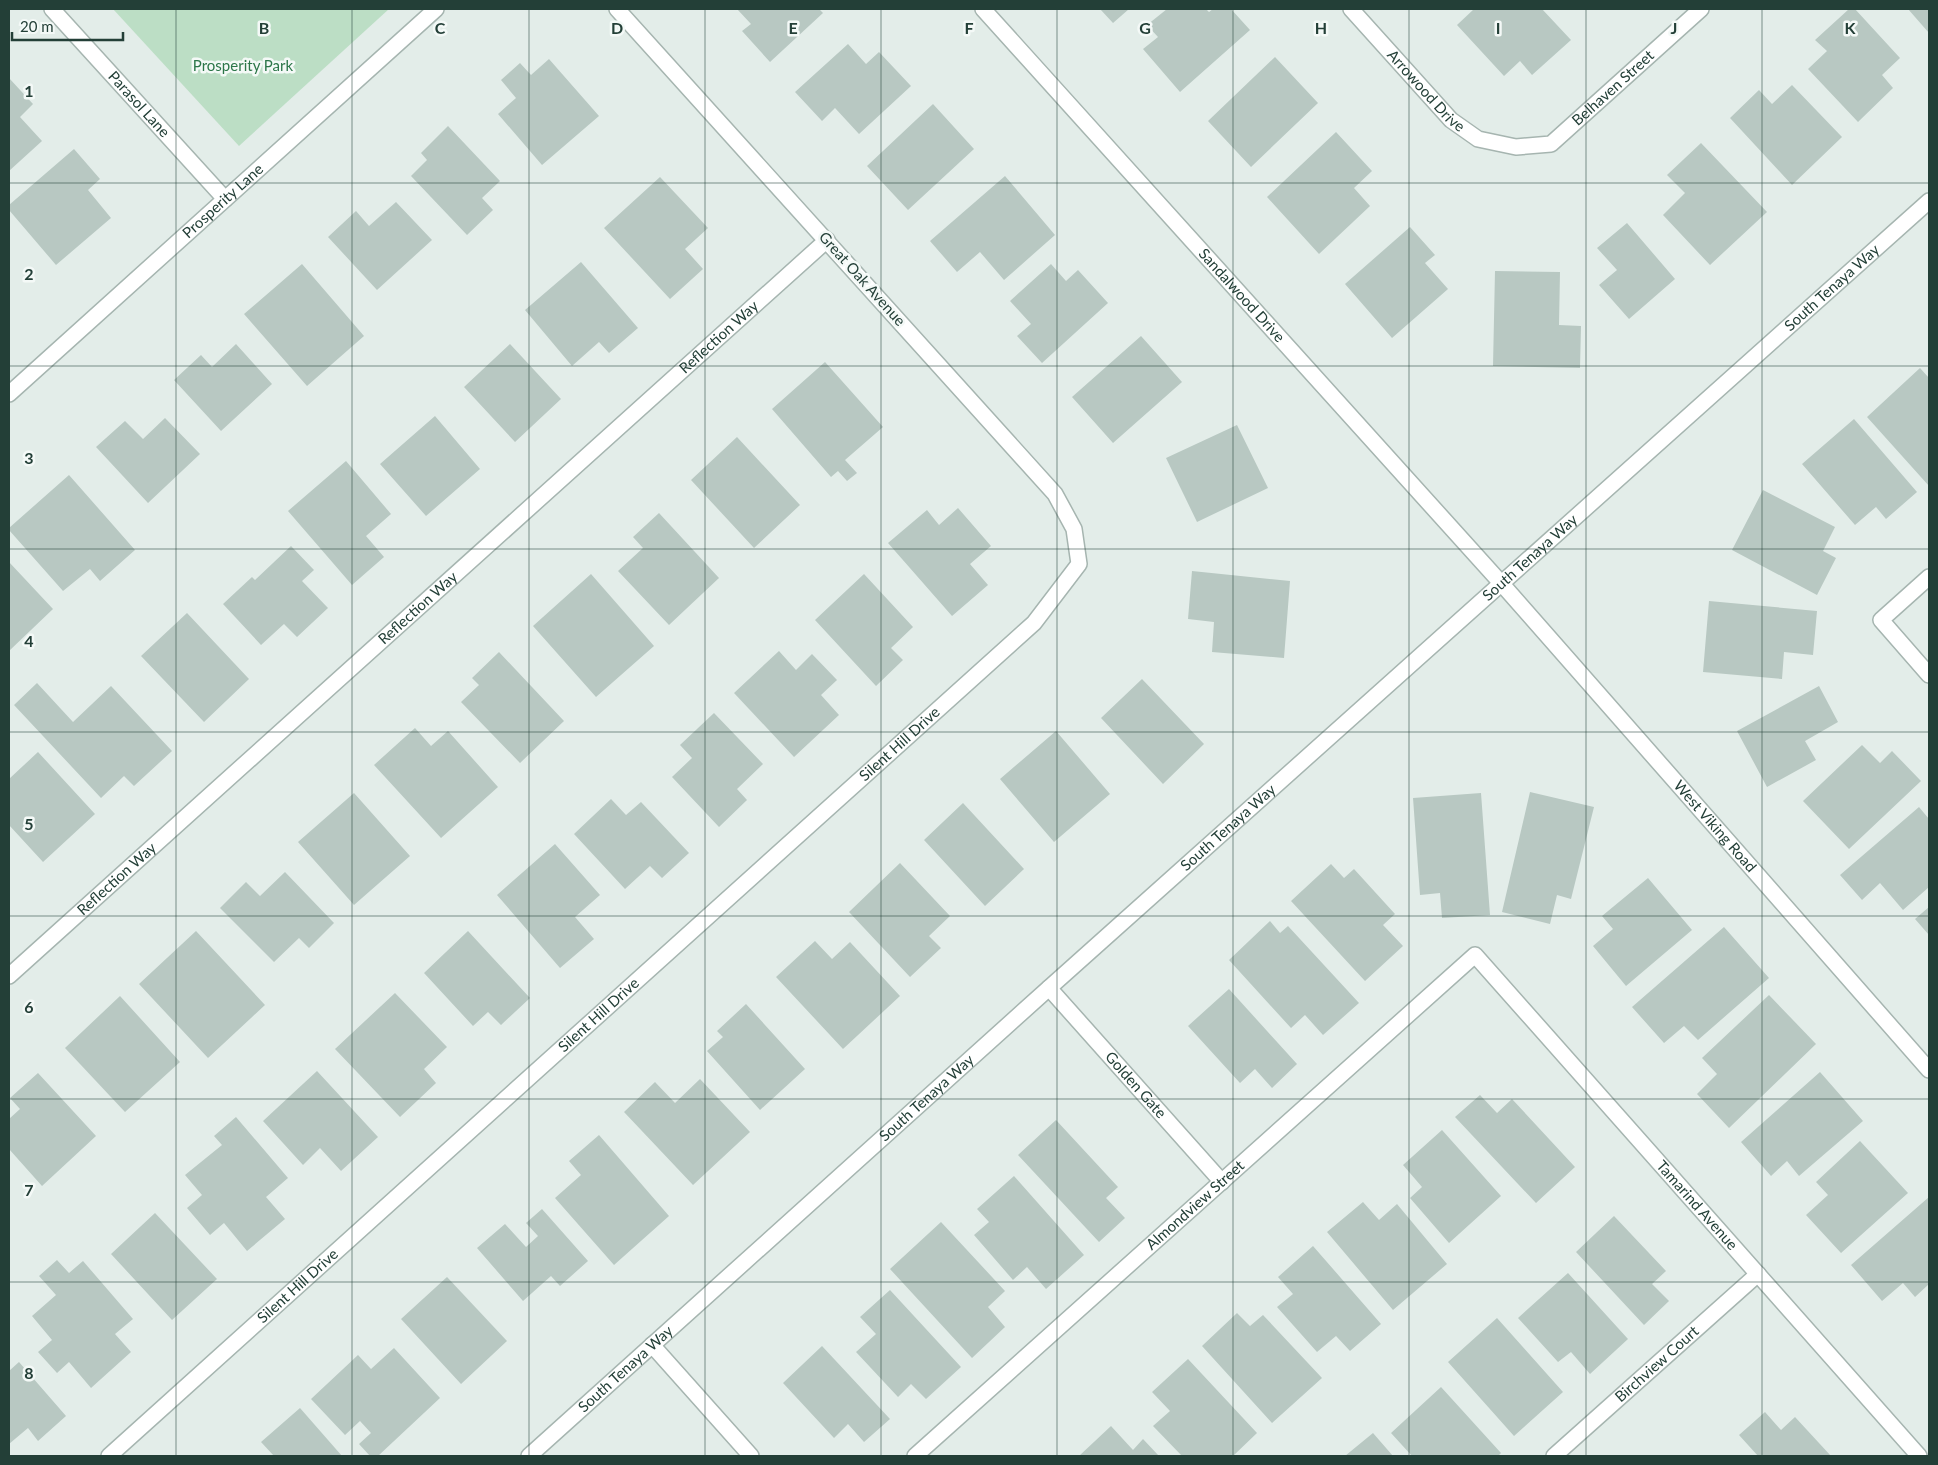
<svg xmlns="http://www.w3.org/2000/svg" width="1938" height="1465" font-family="Lato,sans-serif">
<rect width="100%" height="100%" fill="#e3ede9"/>
<path fill="#bcdec5" d="M 113,9 L 389,9 L 239,146 Z"/>
<path fill="#b8c8c2" d="M 737,9 L 819,9 L 823,13 L 770,62 L 742,31 L 751,24 Z
M 1100,9 L 1129,9 L 1113,23 Z
M 1167,9 L 1206,9 L 1209,12 L 1213,9 L 1231,9 L 1250,30 L 1180,92 L 1143,49 L 1158,37 L 1147,25 Z
M 1474,9 L 1542,9 L 1571,40 L 1532,75 L 1520,61 L 1504,76 L 1457,25 Z
M 1849,9 L 1855,9 L 1900,58 L 1882,75 L 1893,88 L 1858,122 L 1808,69 L 1827,51 L 1815,40 Z
M 1908,9 L 1929,9 L 1929,33 Z
M 848,44 L 866,64 L 879,52 L 911,86 L 859,134 L 835,108 L 822,121 L 795,92 Z
M 1275,57 L 1318,103 L 1251,167 L 1208,121 Z
M 549,59 L 599,116 L 542,165 L 498,114 L 516,98 L 501,80 L 520,63 L 531,75 Z
M 9,78 L 33,104 L 20,117 L 42,141 L 9,171 Z
M 1792,85 L 1842,137 L 1792,185 L 1730,118 L 1759,90 L 1772,104 Z
M 933,104 L 974,149 L 908,210 L 867,166 Z
M 448,126 L 500,181 L 482,198 L 493,210 L 467,235 L 411,176 L 427,160 L 421,153 Z
M 1336,132 L 1372,171 L 1354,188 L 1370,206 L 1319,254 L 1267,197 Z
M 1701,143 L 1767,212 L 1710,265 L 1663,215 L 1685,193 L 1667,175 Z
M 74,149 L 100,179 L 88,190 L 111,218 L 56,265 L 9,210 L 9,205 Z
M 1005,176 L 1055,235 L 1004,280 L 980,252 L 957,272 L 930,241 Z
M 660,177 L 708,228 L 685,249 L 703,269 L 670,299 L 604,228 Z
M 396,202 L 432,240 L 377,290 L 328,237 L 356,211 L 369,226 Z
M 1627,223 L 1675,279 L 1629,319 L 1599,285 L 1617,270 L 1597,248 Z
M 1410,227 L 1435,255 L 1425,263 L 1448,289 L 1392,338 L 1345,284 Z
M 581,262 L 638,328 L 609,353 L 599,342 L 572,366 L 525,310 Z
M 302,264 L 364,336 L 307,386 L 244,314 Z
M 1051,264 L 1066,281 L 1078,270 L 1108,303 L 1042,363 L 1017,336 L 1031,324 L 1010,301 Z
M 1495,271 L 1560,272 L 1559,325 L 1581,326 L 1580,368 L 1493,366 Z
M 1141,336 L 1182,382 L 1113,443 L 1072,397 Z
M 236,344 L 272,384 L 221,431 L 174,380 L 201,355 L 212,367 Z
M 510,344 L 561,399 L 515,442 L 464,387 Z
M 825,362 L 883,427 L 845,460 L 857,473 L 847,481 L 838,471 L 831,477 L 772,409 Z
M 1920,368 L 1929,378 L 1929,486 L 1867,417 Z
M 435,416 L 480,469 L 426,516 L 380,464 Z
M 165,418 L 200,454 L 148,503 L 96,447 L 125,421 L 143,439 Z
M 1854,419 L 1917,492 L 1886,519 L 1876,507 L 1855,525 L 1802,464 Z
M 1237,425 L 1268,488 L 1197,522 L 1166,458 Z
M 737,437 L 800,505 L 754,548 L 691,480 Z
M 346,461 L 391,514 L 366,536 L 384,557 L 352,585 L 288,511 Z
M 69,475 L 135,550 L 100,581 L 90,569 L 63,591 L 9,530 L 9,528 Z
M 1763,490 L 1835,527 L 1823,551 L 1836,558 L 1817,595 L 1732,550 Z
M 958,508 L 991,546 L 970,564 L 988,585 L 952,616 L 888,543 L 927,510 L 939,525 Z
M 659,513 L 719,578 L 669,625 L 618,571 L 643,548 L 633,537 Z
M 291,546 L 314,570 L 302,581 L 328,608 L 297,637 L 284,624 L 261,645 L 223,604 L 252,577 L 255,580 Z
M 9,562 L 53,609 L 9,651 Z
M 1192,571 L 1290,581 L 1284,658 L 1212,652 L 1214,622 L 1188,619 Z
M 591,574 L 654,646 L 596,697 L 533,626 Z
M 864,574 L 913,627 L 891,648 L 903,660 L 876,686 L 815,620 Z
M 1709,601 L 1817,611 L 1813,655 L 1784,652 L 1782,679 L 1703,672 Z
M 187,613 L 249,679 L 204,722 L 141,656 Z
M 779,651 L 796,670 L 812,654 L 837,680 L 821,695 L 839,715 L 794,757 L 734,693 Z
M 499,652 L 564,721 L 520,763 L 461,702 L 479,685 L 472,678 Z
M 1142,679 L 1204,744 L 1163,784 L 1101,718 Z
M 37,683 L 73,722 L 111,686 L 172,751 L 134,786 L 124,776 L 101,798 L 14,705 Z
M 1819,686 L 1838,722 L 1805,741 L 1816,760 L 1767,787 L 1737,731 Z
M 714,713 L 763,764 L 737,789 L 747,800 L 719,827 L 672,777 L 692,758 L 680,745 Z
M 415,728 L 431,746 L 448,731 L 498,787 L 441,838 L 374,765 Z
M 1056,731 L 1110,794 L 1054,842 L 1000,779 Z
M 1862,745 L 1880,763 L 1892,751 L 1921,781 L 1849,849 L 1803,801 Z
M 38,752 L 95,814 L 43,862 L 9,825 L 9,779 Z
M 1530,792 L 1594,807 L 1571,899 L 1557,895 L 1550,924 L 1502,912 Z
M 354,793 L 410,856 L 354,905 L 298,842 Z
M 1481,793 L 1490,915 L 1442,918 L 1440,893 L 1420,895 L 1413,798 Z
M 611,799 L 626,815 L 641,802 L 689,853 L 662,878 L 650,866 L 625,889 L 574,834 Z
M 963,803 L 1024,869 L 985,906 L 924,840 Z
M 1919,807 L 1929,819 L 1929,887 L 1903,910 L 1880,883 L 1862,900 L 1840,875 Z
M 555,844 L 600,895 L 575,917 L 594,939 L 560,968 L 497,895 Z
M 900,863 L 950,916 L 929,936 L 941,948 L 910,977 L 849,912 Z
M 1331,864 L 1344,878 L 1354,869 L 1395,914 L 1383,925 L 1403,946 L 1365,981 L 1291,901 Z
M 285,872 L 334,923 L 309,948 L 299,938 L 274,962 L 220,908 L 246,882 L 260,896 Z
M 1648,878 L 1692,930 L 1626,986 L 1593,946 L 1613,929 L 1602,916 Z
M 1929,907 L 1929,935 L 1915,919 Z
M 1270,921 L 1280,933 L 1288,926 L 1359,1003 L 1323,1035 L 1305,1015 L 1291,1028 L 1229,960 Z
M 1724,927 L 1769,978 L 1698,1040 L 1684,1026 L 1664,1043 L 1632,1007 Z
M 196,931 L 265,1005 L 208,1058 L 139,984 Z
M 468,931 L 530,998 L 501,1025 L 488,1012 L 473,1026 L 424,973 Z
M 815,941 L 832,959 L 850,942 L 900,996 L 843,1049 L 776,977 Z
M 1229,989 L 1297,1064 L 1272,1088 L 1255,1069 L 1240,1083 L 1188,1026 Z
M 395,993 L 447,1047 L 424,1069 L 436,1083 L 400,1117 L 335,1049 Z
M 1769,995 L 1816,1044 L 1729,1128 L 1697,1094 L 1717,1074 L 1702,1058 Z
M 120,996 L 180,1062 L 125,1112 L 65,1048 Z
M 746,1004 L 805,1069 L 760,1110 L 707,1051 L 723,1037 L 717,1031 Z
M 317,1071 L 378,1137 L 341,1171 L 320,1148 L 303,1165 L 263,1121 Z
M 1820,1072 L 1863,1121 L 1799,1176 L 1787,1161 L 1771,1176 L 1741,1142 Z
M 38,1073 L 96,1136 L 42,1186 L 9,1149 L 9,1119 L 20,1109 L 10,1098 Z
M 700,1079 L 750,1132 L 693,1185 L 624,1112 L 655,1082 L 675,1103 Z
M 1480,1095 L 1497,1113 L 1512,1099 L 1575,1167 L 1536,1203 L 1455,1117 Z
M 236,1117 L 288,1178 L 266,1197 L 285,1219 L 247,1251 L 224,1223 L 210,1235 L 187,1208 L 202,1195 L 185,1175 L 222,1145 L 214,1136 Z
M 1056,1120 L 1118,1187 L 1106,1198 L 1125,1218 L 1099,1242 L 1018,1155 Z
M 1442,1130 L 1501,1196 L 1449,1243 L 1410,1198 L 1422,1187 L 1403,1165 Z
M 599,1135 L 669,1216 L 614,1265 L 555,1198 L 581,1175 L 569,1161 Z
M 1860,1141 L 1908,1193 L 1841,1253 L 1806,1215 L 1828,1195 L 1816,1182 Z
M 1014,1176 L 1084,1255 L 1046,1289 L 1027,1267 L 1013,1280 L 974,1235 L 989,1222 L 977,1209 Z
M 1929,1197 L 1929,1284 L 1915,1297 L 1903,1283 L 1882,1301 L 1851,1265 Z
M 1363,1202 L 1379,1220 L 1397,1204 L 1447,1264 L 1393,1310 L 1327,1232 Z
M 542,1209 L 588,1261 L 560,1286 L 551,1276 L 523,1301 L 477,1248 L 505,1224 L 526,1247 L 538,1236 L 526,1223 Z
M 155,1213 L 217,1279 L 172,1320 L 111,1254 Z
M 1614,1216 L 1666,1271 L 1652,1284 L 1669,1301 L 1644,1325 L 1576,1252 Z
M 941,1222 L 1005,1291 L 988,1307 L 1005,1327 L 972,1358 L 890,1269 Z
M 1313,1246 L 1381,1324 L 1350,1351 L 1336,1336 L 1317,1352 L 1277,1307 L 1293,1294 L 1278,1277 Z
M 57,1260 L 69,1273 L 83,1261 L 133,1319 L 115,1334 L 131,1352 L 91,1388 L 69,1362 L 57,1373 L 38,1352 L 52,1340 L 32,1316 L 56,1295 L 39,1276 Z
M 1568,1273 L 1628,1339 L 1590,1374 L 1571,1352 L 1558,1362 L 1518,1318 Z
M 447,1277 L 507,1341 L 461,1384 L 401,1319 Z
M 890,1290 L 961,1367 L 926,1399 L 911,1384 L 898,1397 L 856,1352 L 876,1334 L 860,1317 Z
M 1237,1313 L 1250,1326 L 1263,1315 L 1322,1378 L 1272,1423 L 1202,1346 Z
M 1497,1318 L 1563,1392 L 1514,1436 L 1448,1362 Z
M 822,1346 L 890,1419 L 864,1442 L 848,1424 L 834,1438 L 783,1383 Z
M 394,1348 L 440,1398 L 378,1456 L 370,1456 L 359,1444 L 371,1433 L 360,1421 L 345,1435 L 311,1399 L 358,1355 L 371,1369 Z
M 1188,1359 L 1257,1433 L 1233,1456 L 1182,1456 L 1153,1426 L 1170,1411 L 1152,1392 Z
M 19,1362 L 66,1416 L 38,1441 L 28,1428 L 9,1444 L 9,1371 Z
M 1441,1387 L 1501,1453 L 1498,1456 L 1412,1456 L 1391,1433 Z
M 300,1408 L 342,1456 L 274,1456 L 261,1442 Z
M 1765,1412 L 1781,1430 L 1795,1417 L 1831,1456 L 1758,1456 L 1739,1435 Z
M 1111,1426 L 1133,1450 L 1143,1439 L 1159,1456 L 1079,1456 Z
M 1373,1433 L 1393,1456 L 1345,1456 Z"/>
<g fill="none" stroke-linecap="round" stroke-linejoin="round">
<defs>
<g id="minor">
<path id="s1" d="M 52,9 L 225,199"/>
<path id="s2" d="M 1351,9 L 1451,120 L 1478,139 L 1516,147 L 1551,144 L 1701,9"/>
<path id="s3" d="M 9,394 L 436,9"/>
<path d="M 1929,577 L 1881,620 L 1929,675"/>
<path id="s4" d="M 1501,583 L 1929,1070"/>
<path id="s5" d="M 9,976 L 827,240"/>
<path id="s6" d="M 1049,988 L 1222,1182"/>
<path d="M 652,1345 L 751,1456"/>
<path id="s7" d="M 109,1456 L 1034,623 L 1079,564 L 1074,529 L 1055,494 L 617,9"/>
<path id="s8" d="M 915,1456 L 1475,955 L 1919,1456"/>
<path id="s9" d="M 1554,1456 L 1758,1274"/>
</g>
<g id="tertiary">
<path id="s10" d="M 983,9 L 1501,583"/>
<path id="s11" d="M 529,1456 L 1049,988 L 1929,201"/>
</g>
</defs>
<use href="#minor" stroke="#a6b5b0" stroke-width="18"/>
<use href="#tertiary" stroke="#a6b5b0" stroke-width="18"/>
<use href="#minor" stroke="#fff" stroke-width="15"/>
<use href="#tertiary" stroke="#fff" stroke-width="15"/>
</g>
<path fill="none" stroke="#233f37" stroke-width="1" stroke-opacity="0.55" d="M 176,9 L 176,1456M 352,9 L 352,1456M 529,9 L 529,1456M 705,9 L 705,1456M 881,9 L 881,1456M 1057,9 L 1057,1456M 1233,9 L 1233,1456M 1409,9 L 1409,1456M 1586,9 L 1586,1456M 1762,9 L 1762,1456M 9,183 L 1929,183M 9,366 L 1929,366M 9,549 L 1929,549M 9,732 L 1929,732M 9,916 L 1929,916M 9,1099 L 1929,1099M 9,1282 L 1929,1282"/>
<g text-anchor="middle" stroke-width="5" stroke-linejoin="round" paint-order="stroke">
<g font-size="15" fill="#2c7649" stroke="#f4f9f7">
<text x="243" y="71">Prosperity Park</text>
</g>
<g font-size="15" fill="#233f37" stroke="#f4f9f7">
<text dy="5" stroke="none"><textPath href="#s2" startOffset="340">Belhaven Street</textPath></text>
<text dy="5" stroke="none"><textPath href="#s2" startOffset="111">Arrowood Drive</textPath></text>
<text dy="5" stroke="none"><textPath href="#s1" startOffset="129">Parasol Lane</textPath></text>
<text dy="5" stroke="none"><textPath href="#s3" startOffset="288">Prosperity Lane</textPath></text>
<text transform="translate(862 279) rotate(48)" y="5">Great Oak Avenue</text>
<text dy="5" stroke="none"><textPath href="#s11" startOffset="1750">South Tenaya Way</textPath></text>
<text dy="5" stroke="none"><textPath href="#s10" startOffset="386">Sandalwood Drive</textPath></text>
<text dy="5" stroke="none"><textPath href="#s5" startOffset="955">Reflection Way</textPath></text>
<text dy="5" stroke="none"><textPath href="#s11" startOffset="1345">South Tenaya Way</textPath></text>
<text dy="5" stroke="none"><textPath href="#s5" startOffset="550">Reflection Way</textPath></text>
<text dy="5" stroke="none"><textPath href="#s7" startOffset="1064">Silent Hill Drive</textPath></text>
<text dy="5" stroke="none"><textPath href="#s11" startOffset="940">South Tenaya Way</textPath></text>
<text dy="5" stroke="none"><textPath href="#s4" startOffset="324">West Viking Road</textPath></text>
<text dy="5" stroke="none"><textPath href="#s5" startOffset="145">Reflection Way</textPath></text>
<text dy="5" stroke="none"><textPath href="#s7" startOffset="659">Silent Hill Drive</textPath></text>
<text dy="5" stroke="none"><textPath href="#s6" startOffset="130">Golden Gate</textPath></text>
<text dy="5" stroke="none"><textPath href="#s11" startOffset="535">South Tenaya Way</textPath></text>
<text dy="5" stroke="none"><textPath href="#s8" startOffset="1086">Tamarind Avenue</textPath></text>
<text dy="5" stroke="none"><textPath href="#s8" startOffset="376">Almondview Street</textPath></text>
<text dy="5" stroke="none"><textPath href="#s7" startOffset="254">Silent Hill Drive</textPath></text>
<text dy="5" stroke="none"><textPath href="#s9" startOffset="138">Birchview Court</textPath></text>
<text dy="5" stroke="none"><textPath href="#s11" startOffset="130">South Tenaya Way</textPath></text>
</g>
</g>
<g font-size="16" text-anchor="middle" font-weight="bold" fill="#233f37" stroke="#f4f9f7" stroke-width="5" stroke-linejoin="round" paint-order="stroke">
<text x="264" y="34">B</text>
<text x="440" y="34">C</text>
<text x="617" y="34">D</text>
<text x="793" y="34">E</text>
<text x="969" y="34">F</text>
<text x="1145" y="34">G</text>
<text x="1321" y="34">H</text>
<text x="1498" y="34">I</text>
<text x="1674" y="34">J</text>
<text x="1850" y="34">K</text>
<text x="29" y="97">1</text>
<text x="29" y="280">2</text>
<text x="29" y="464">3</text>
<text x="29" y="647">4</text>
<text x="29" y="830">5</text>
<text x="29" y="1013">6</text>
<text x="29" y="1196">7</text>
<text x="29" y="1379">8</text>
</g>
<rect width="1938" height="1465" fill="none" stroke="#233f37" stroke-width="20"/>
<path d="M12 32v8h111v-8" fill="none" stroke="#233f37" stroke-width="2.5"/>
<text x="20" y="32" font-size="15" fill="#233f37" stroke="#f4f9f7" stroke-width="4" paint-order="stroke">20 m</text>
</svg>
